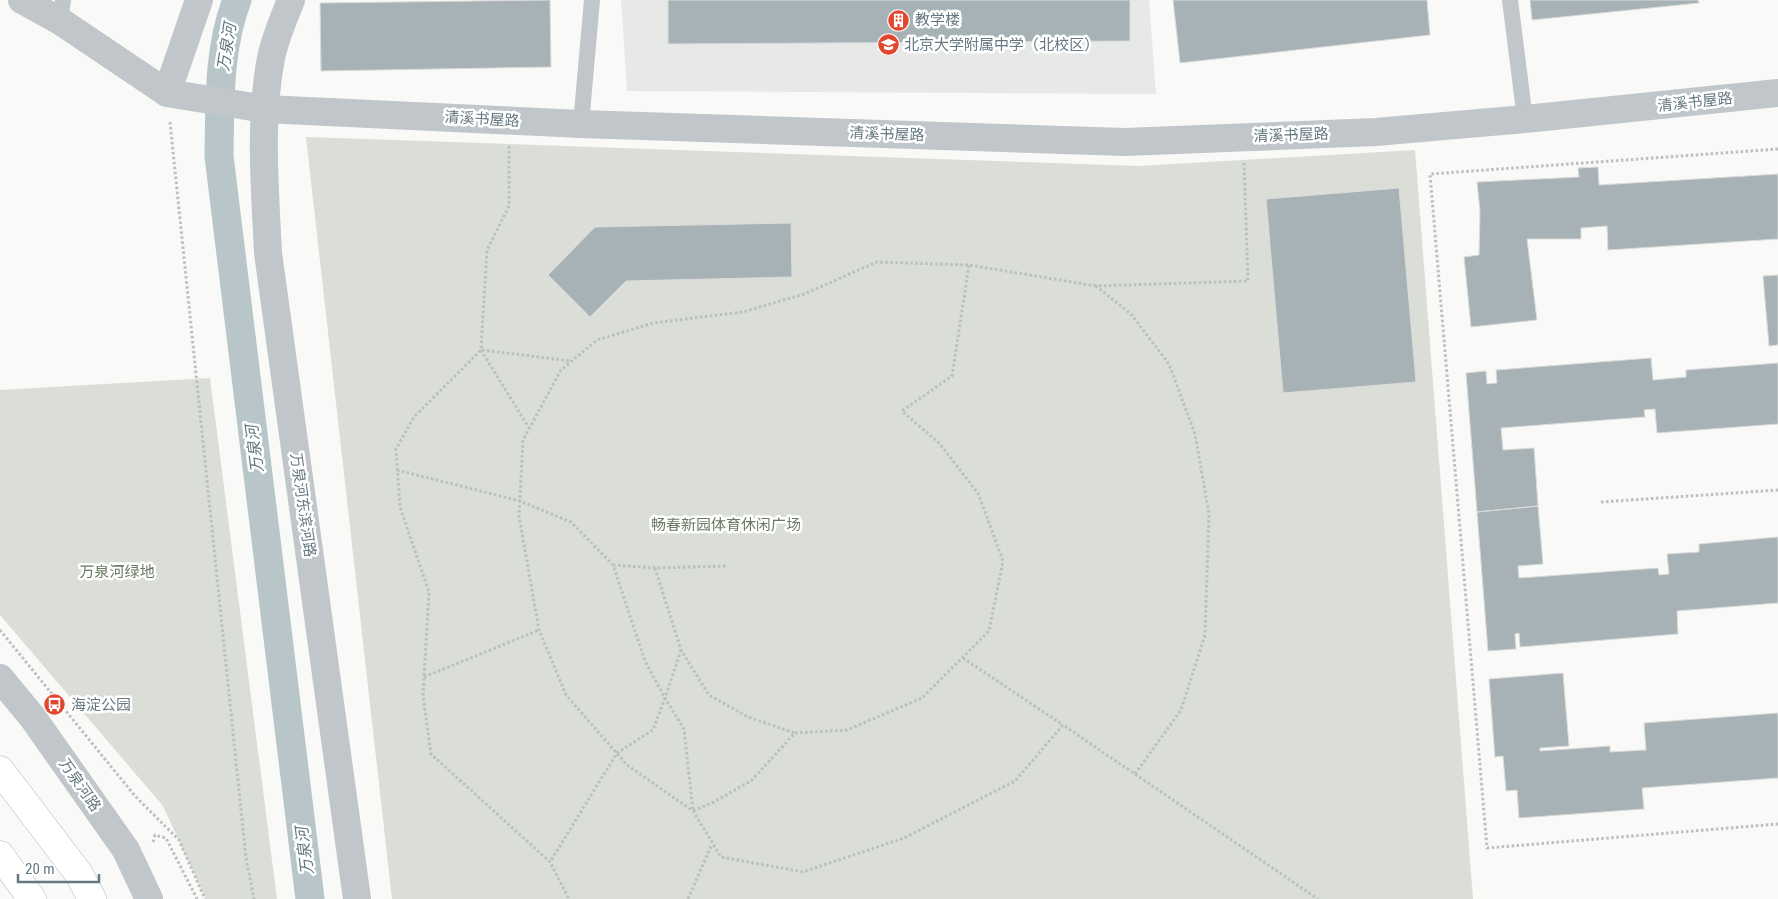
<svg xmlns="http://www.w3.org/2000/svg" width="1778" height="899" font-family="'Roboto Condensed','Noto Sans SC',sans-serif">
<rect width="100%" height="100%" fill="#f9f9f7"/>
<path fill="#e7e9e8" d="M 621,0 L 1149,0 L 1156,94 L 627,91 Z"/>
<path fill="#daded6" d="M 306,137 L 1138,166 L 1415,150 L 1473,899 L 392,899 Z
M 210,378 L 277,899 L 206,899 L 163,806 L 0,615 L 0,390 Z"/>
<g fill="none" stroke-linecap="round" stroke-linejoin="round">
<path stroke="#b8c6c9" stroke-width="29" d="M 237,0 C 218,49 220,104 219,156 L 310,899"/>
</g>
<path fill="#a7b2b6" stroke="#dbdbd9" d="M 550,0 L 551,67 L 321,71 L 320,3 Z
M 668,0 L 1130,0 L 1130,41 L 668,44 Z
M 1173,0 L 1427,0 L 1430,35 L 1180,63 Z
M 1530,0 L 1698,0 L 1699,3 L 1532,20 Z
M 1598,167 L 1599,185 L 1778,174 L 1778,239 L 1608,250 L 1607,226 L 1581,228 L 1581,239 L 1527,239 L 1537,320 L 1471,327 L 1464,257 L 1479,255 L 1480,211 L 1477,182 L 1579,177 L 1578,168 Z
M 1399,188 L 1416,382 L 1283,393 L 1266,199 Z
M 791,223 L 792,277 L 626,281 L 590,317 L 548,275 L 595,227 Z
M 1778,275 L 1778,345 L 1769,346 L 1763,276 Z
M 1651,358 L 1653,380 L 1686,377 L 1686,370 L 1778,363 L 1778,424 L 1657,433 L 1655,409 L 1644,410 L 1645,417 L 1501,428 L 1503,450 L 1534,448 L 1538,506 L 1477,512 L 1466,373 L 1486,371 L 1487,384 L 1497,383 L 1496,370 Z
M 1538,506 L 1543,564 L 1518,566 L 1519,578 L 1658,568 L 1659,575 L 1669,574 L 1667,554 L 1699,552 L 1699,544 L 1778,537 L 1778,603 L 1677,611 L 1678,634 L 1520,647 L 1519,633 L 1515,634 L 1516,649 L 1488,651 L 1477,512 Z
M 1563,673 L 1569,746 L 1540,748 L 1540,751 L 1610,746 L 1610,752 L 1646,750 L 1644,723 L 1778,713 L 1778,778 L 1642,788 L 1644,809 L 1519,818 L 1517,790 L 1506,791 L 1503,756 L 1495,757 L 1489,679 Z"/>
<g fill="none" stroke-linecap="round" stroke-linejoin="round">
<defs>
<path id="trunk" d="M 0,770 L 79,874 L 92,899
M 0,855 L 32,899"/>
</defs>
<use href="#trunk" stroke="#b4b9bc" stroke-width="29"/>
<path stroke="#bbbfc1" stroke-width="3" stroke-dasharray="2.5 2.5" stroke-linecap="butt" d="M 170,122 L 246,858 L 254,899
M 509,146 L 509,206 L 487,250 L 481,350 L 414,417 L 396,449 L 400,507 L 429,592 L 423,695 L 431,754 L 550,862 L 569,899
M 1778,149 L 1430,174 L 1487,848 L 1778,824
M 1096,286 L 969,265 L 877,262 L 804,294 L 743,312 L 653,323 L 597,340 L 561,370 L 523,440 L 519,516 L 539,630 L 566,695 L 627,765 L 693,811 L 721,857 L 803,872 L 904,838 L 1015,781 L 1063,725 L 1318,899
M 481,350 L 529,428
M 482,350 L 571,361
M 397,470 L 520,501 L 571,522 L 613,565 L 645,661 L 665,698 L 653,730 L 617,753 L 550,862
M 1601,502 L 1778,490
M 613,565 L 655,568 L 727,566
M 655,568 L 681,650 L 709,695 L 748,717 L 795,733
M 0,630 L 135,796 L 179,840 L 205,899
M 681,650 L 665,698 L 684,729 L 693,811 L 714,802 L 752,780 L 795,733 L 847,730 L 922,698 L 989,631 L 1003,561 L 978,493 L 939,443 L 902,411 L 952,376 L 969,265
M 963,658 L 1063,725
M 424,677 L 539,630
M 1135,774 L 1181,710 L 1205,635 L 1209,514 L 1195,434 L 1169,364 L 1131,314 L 1096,286 L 1248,281 L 1244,163
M 153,842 L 155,835 L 166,838 L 197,899
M 688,899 L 712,844"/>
<path stroke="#c0c6c9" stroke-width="16" d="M 1510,0 L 1525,119
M 60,21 L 63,0
M 581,124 L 592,0"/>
<path stroke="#c0c6c9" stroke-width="28" d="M 22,0 L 60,21 L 167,93 L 265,109 L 581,124 L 1125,142 L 1376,132 L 1525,119 L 1778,93
M 291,0 C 284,18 275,38 271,58 C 259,121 265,189 268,253 L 357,899
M 167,93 L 199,0"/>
<path stroke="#c0c6c9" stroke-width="28" d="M 0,678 L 33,718 L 126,850 L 149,899"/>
<use href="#trunk" stroke="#fff" stroke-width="28"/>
</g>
<defs>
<symbol id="building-disc" viewBox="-11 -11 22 22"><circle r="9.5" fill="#e1472f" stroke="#fff"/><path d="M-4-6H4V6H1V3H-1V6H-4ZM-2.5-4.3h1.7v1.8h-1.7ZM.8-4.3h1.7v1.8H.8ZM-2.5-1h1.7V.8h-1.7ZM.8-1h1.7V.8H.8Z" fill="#fff"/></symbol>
<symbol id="school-disc" viewBox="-11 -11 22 22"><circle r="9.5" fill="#e1472f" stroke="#fff"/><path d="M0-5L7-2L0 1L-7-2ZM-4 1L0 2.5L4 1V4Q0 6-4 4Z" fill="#fff"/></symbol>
<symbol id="bus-disc" viewBox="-11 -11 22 22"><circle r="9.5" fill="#e1472f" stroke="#fff"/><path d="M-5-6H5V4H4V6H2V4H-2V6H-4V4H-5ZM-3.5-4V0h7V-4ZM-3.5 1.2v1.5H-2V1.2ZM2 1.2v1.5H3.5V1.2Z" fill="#fff"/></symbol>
</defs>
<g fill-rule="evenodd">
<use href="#building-disc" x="886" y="8" width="25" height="25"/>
<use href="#school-disc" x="876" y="32" width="25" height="25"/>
<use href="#bus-disc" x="42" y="692" width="25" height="25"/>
</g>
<g text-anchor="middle" stroke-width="5" stroke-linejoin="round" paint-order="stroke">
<g font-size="15" fill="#657882" stroke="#fff" text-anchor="start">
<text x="915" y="25">教学楼</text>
<text x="904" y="50">北京大学附属中学（北校区）</text>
<text x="71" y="710">海淀公园</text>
</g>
<g font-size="15" fill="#657882" stroke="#fff">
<text transform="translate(1695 102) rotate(-6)" y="5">清溪书屋路</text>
<text transform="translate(482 119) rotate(3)" y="5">清溪书屋路</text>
<text transform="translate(887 134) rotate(2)" y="5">清溪书屋路</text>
<text transform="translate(1291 135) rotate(-2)" y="5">清溪书屋路</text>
<text transform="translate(303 505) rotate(82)" y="5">万泉河东滨河路</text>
<text transform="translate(80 785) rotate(55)" y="5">万泉河路</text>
</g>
<g font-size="15" fill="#697a63" stroke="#fff">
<text x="726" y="530">畅春新园体育休闲广场</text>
<text x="117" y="577">万泉河绿地</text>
</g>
<g font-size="16" font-style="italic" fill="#5f767c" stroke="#fff">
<text transform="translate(226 47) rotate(-81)" y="6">万泉河</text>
<text transform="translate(254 449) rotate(-97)" y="6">万泉河</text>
<text transform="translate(304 851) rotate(-97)" y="6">万泉河</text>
</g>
</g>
<path d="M18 874v8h81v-8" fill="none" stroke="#657882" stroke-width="2.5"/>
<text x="25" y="874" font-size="15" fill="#657882" stroke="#ffffff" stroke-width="4" paint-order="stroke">20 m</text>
</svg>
